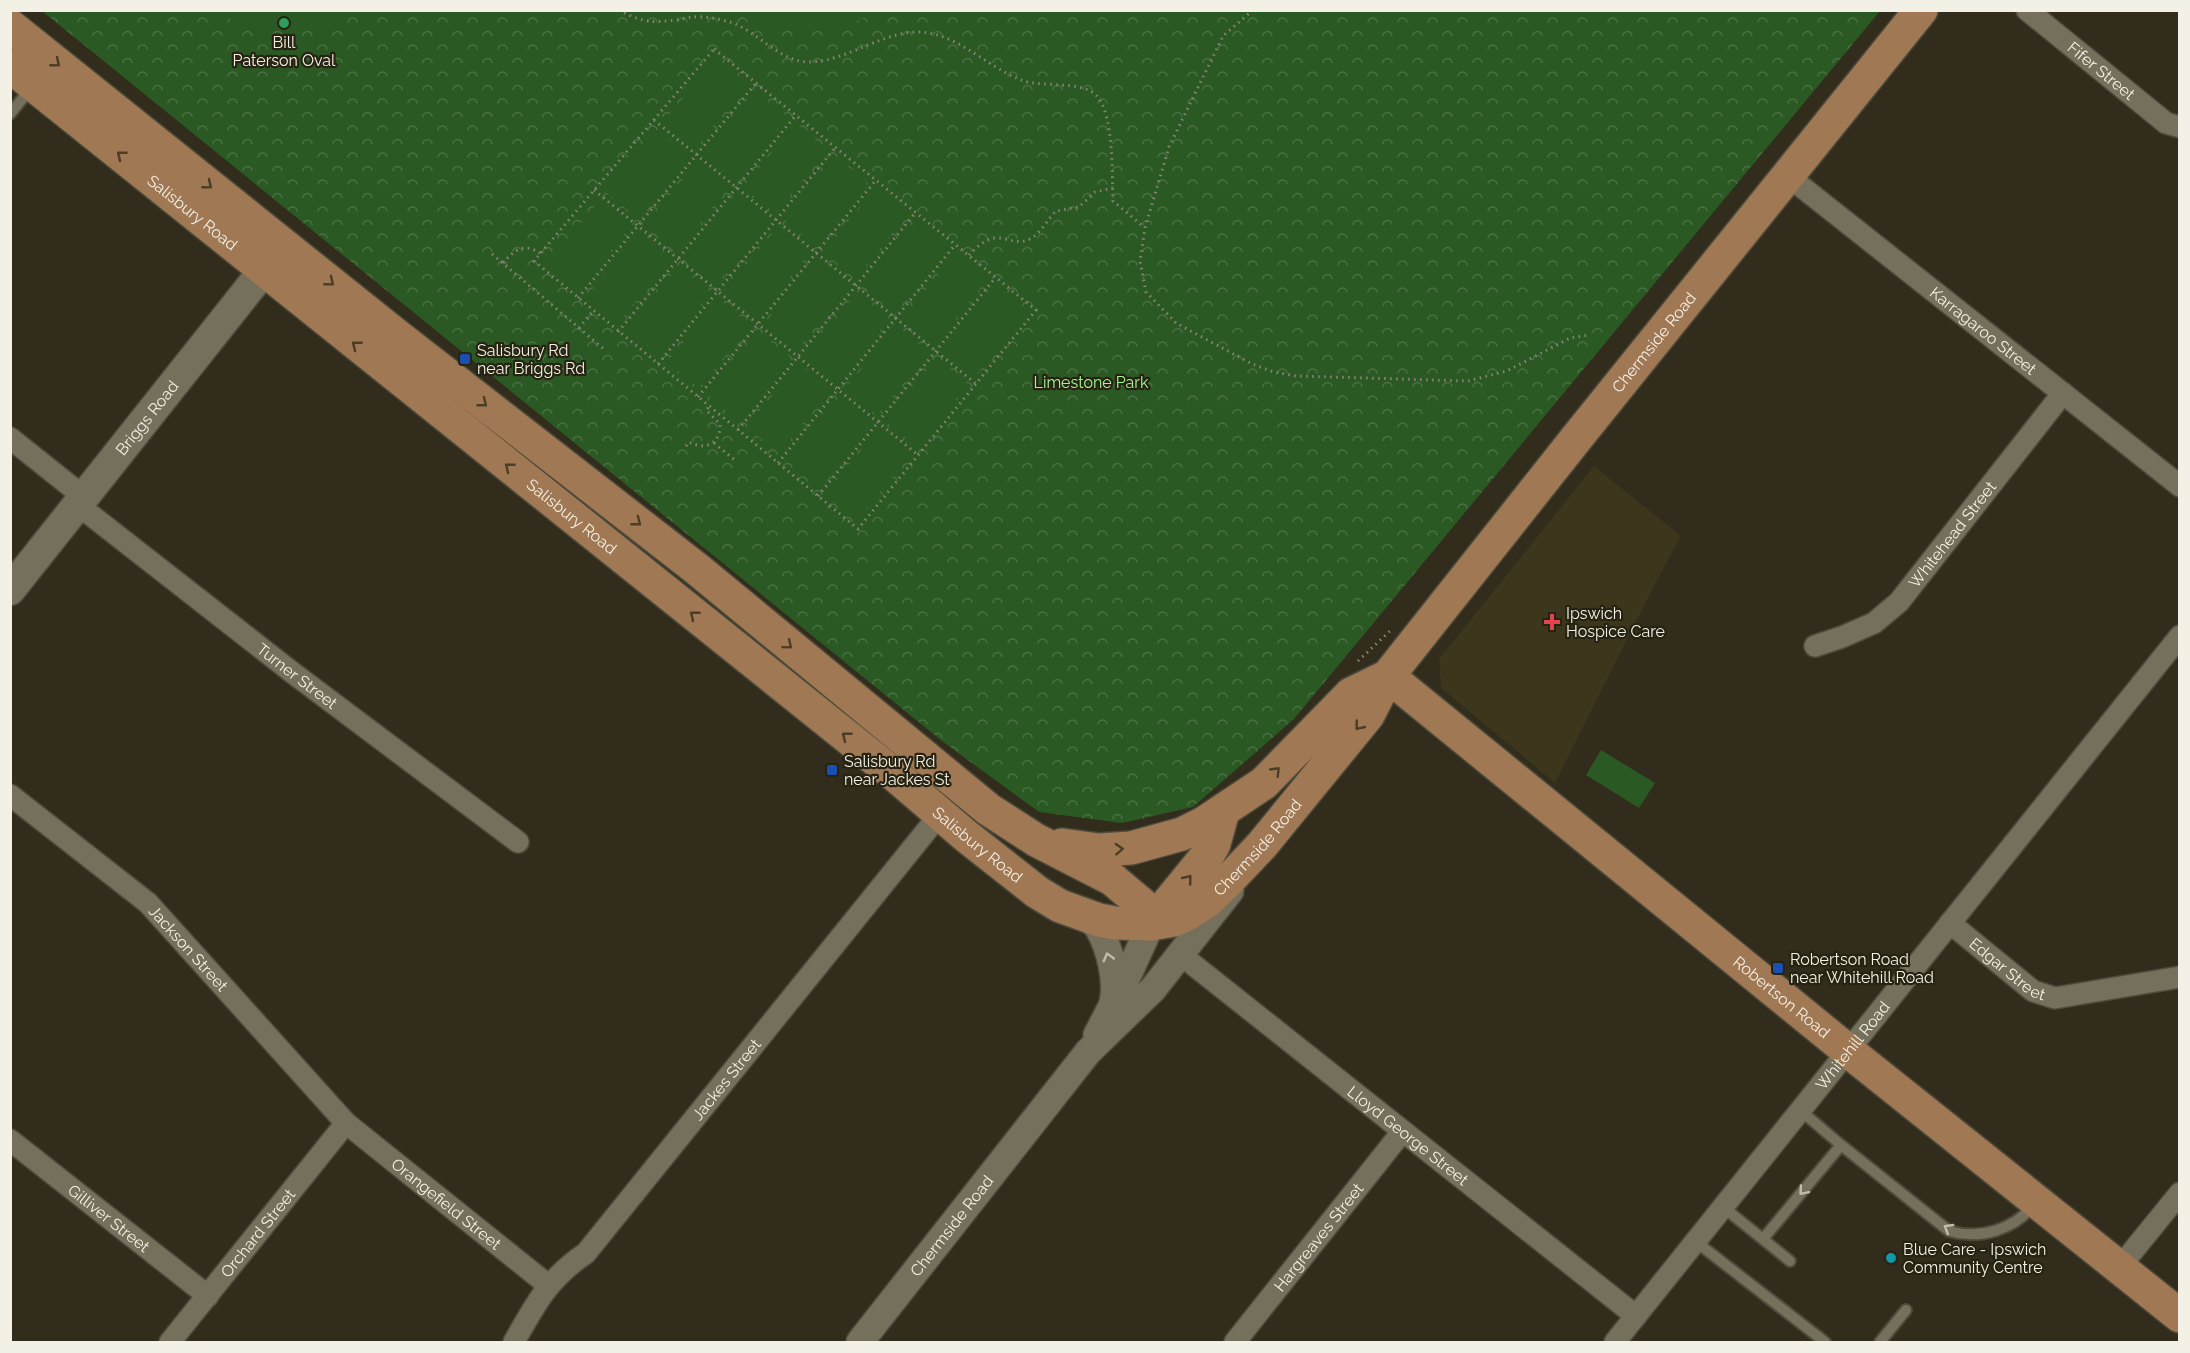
<svg xmlns="http://www.w3.org/2000/svg" width="2190" height="1353" font-family="Raleway,sans-serif">
<defs>
<pattern id="park-crowns" width="20" height="18" patternUnits="userSpaceOnUse" patternTransform="scale(1.5)"><rect width="20" height="18" fill="#2b5923"/><path d="M2 6a3 3 0 1 1 6 0M12 15a3 3 0 1 1 6 0" fill="none" stroke="#4a7143"/></pattern>
</defs>
<rect width="100%" height="100%" fill="#312c1b"/>
<path fill="#3c361d" d="M 1594,466 L 1681,536 L 1654,586 L 1555,783 L 1441,688 L 1439,659 Z"/>
<path fill="url(#park-crowns)" d="M 42,11 L 1880,11 L 1294,719 L 1193,807 L 1122,823 L 1039,812 L 942,741 Z"/>
<path fill="#2b5923" d="M 216,11 L 354,11 C 310,38 259,38 216,11 Z
M 733,11 L 733,10 L 879,11 C 866,16 853,24 839,27 C 805,34 763,29 733,11 Z
M 716,59 L 747,84 L 696,147 L 664,121 Z
M 755,91 L 787,117 L 735,180 L 703,154 Z
M 796,124 L 827,150 L 775,213 L 743,187 Z
M 657,130 L 689,155 L 637,218 L 606,192 Z
M 835,156 L 867,182 L 815,246 L 784,219 Z
M 697,162 L 728,188 L 677,251 L 646,225 Z
M 875,189 L 907,215 L 855,278 L 824,252 Z
M 737,195 L 769,221 L 717,284 L 685,258 Z
M 599,201 L 630,227 L 579,289 L 547,264 Z
M 915,222 L 947,248 L 895,311 L 864,285 Z
M 777,228 L 809,253 L 757,316 L 725,291 Z
M 639,234 L 670,259 L 619,322 L 587,296 Z
M 955,254 L 987,280 L 935,343 L 904,317 Z
M 817,260 L 848,286 L 797,349 L 765,323 Z
M 679,266 L 710,292 L 659,355 L 627,329 Z
M 995,287 L 1027,313 L 975,376 L 943,350 Z
M 857,293 L 889,319 L 837,382 L 805,356 Z
M 719,299 L 750,325 L 699,388 L 667,362 Z
M 897,326 L 929,352 L 877,415 L 845,389 Z
M 758,332 L 790,357 L 738,421 L 707,394 Z
M 937,358 L 968,384 L 917,447 L 885,421 Z
M 798,364 L 830,390 L 779,453 L 747,427 Z
M 839,397 L 870,423 L 819,486 L 787,460 Z
M 878,429 L 910,456 L 858,518 L 827,493 Z
M 1601,750 L 1655,783 L 1639,808 L 1586,775 Z"/>
<g fill="none" stroke-linecap="round" stroke-linejoin="round">
<defs>
<path id="service" d="M 10,114 L 31,88
M 1800,1110 L 1841,1145
M 1723,1207 L 1790,1261
M 1763,1239 L 1841,1145 L 1949,1231 C 1979,1240 2015,1230 2034,1204
M 1695,1241 L 1825,1342
M 1880,1342 L 1906,1310"/>
<g id="minor">
<path id="s1" d="M 2027,10 L 2166,123 L 2180,127"/>
<path id="s2" d="M 1788,176 L 2180,486"/>
<path d="M 10,438 L 84,497"/>
<path id="s3" d="M 78,505 L 293,673 L 518,842"/>
<path id="s4" d="M 1815,646 L 1842,637 L 1874,623 L 1899,602 L 2063,393"/>
<path id="s5" d="M 10,795 L 148,903 L 346,1123 L 548,1285"/>
<path id="s6" d="M 1950,923 L 2033,991 L 2055,998 L 2180,977"/>
<path id="s7" d="M 1181,955 L 1636,1316"/>
<path id="s8" d="M 10,1140 L 208,1296"/>
<path d="M 2119,1268 L 2180,1193"/>
<path id="s9" d="M 170,1342 L 346,1123"/>
<path id="s10" d="M 514,1342 C 536,1303 548,1279 586,1253 L 940,814"/>
<path id="s11" d="M 1235,1342 L 1402,1132"/>
<path id="s12" d="M 1615,1342 L 2180,636"/>
</g>
<g id="tertiary">
<path d="M 1086,916 C 1091,920 1096,924 1099,929 C 1110,949 1118,981 1113,1002"/>
<path d="M 1097,1035 L 1126,979 L 1151,924"/>
<path id="s13" d="M 860,1342 L 1088,1052 L 1153,989 L 1230,891"/>
</g>
<g id="secondary">
<path id="s14" d="M 10,590 L 280,250"/>
</g>
<g id="primary">
<path d="M 10,26 L 396,335 L 697,569 L 988,809 L 1036,840 L 1112,879 L 1144,906 L 1151,924"/>
<path id="s15" d="M 10,66 L 896,776 L 966,836 L 1037,892 L 1060,906 L 1099,920 L 1115,923 L 1151,924 L 1174,920 L 1189,913 L 1206,902 L 1226,883 L 1262,845 L 1368,715 L 1388,676 L 1575,440 L 1921,10"/>
<path id="s16" d="M 1388,676 L 1847,1050 L 2180,1316"/>
<path d="M 1062,845 L 1099,850 L 1131,848 L 1182,834 L 1204,823 L 1264,783 L 1351,694 L 1388,676"/>
<path d="M 1151,924 L 1209,853 L 1214,844 L 1223,811"/>
</g>
</defs>
<use href="#service" stroke="#4d4a3b" stroke-width="14"/>
<use href="#minor" stroke="#4d4a3b" stroke-width="24"/>
<use href="#tertiary" stroke="#4d4a3b" stroke-width="30"/>
<use href="#secondary" stroke="#4d4a3b" stroke-width="33"/>
<use href="#primary" stroke="#4d4a3b" stroke-width="36"/>
<path stroke="#888476" stroke-width="3" stroke-dasharray="1.5 4.5" stroke-linecap="butt" d="M 619,10 C 628,15 639,20 649,21 C 663,23 680,19 694,17 C 706,16 718,19 730,22 C 758,31 780,63 810,62 C 847,61 881,32 919,32 C 957,33 987,67 1021,80 C 1041,88 1080,80 1096,95 C 1114,113 1112,175 1113,201 L 1144,227
M 1253,10 L 1223,36 L 1169,147 L 1145,228 L 1140,261 L 1146,292 L 1176,323 L 1252,364 L 1274,372 L 1296,376 L 1468,381 L 1507,371 L 1570,338 L 1589,335
M 714,49 L 1036,310 L 858,529 L 534,261 Z
M 654,120 L 976,384
M 594,190 L 918,455
M 492,254 L 605,350
M 969,255 C 976,248 985,238 997,238 C 1008,238 1018,245 1030,239 C 1040,234 1048,219 1056,211 L 1079,207 L 1095,192 L 1113,188
M 503,263 C 514,250 525,242 541,254
M 578,298 L 756,83
M 579,328 L 593,311
M 618,332 L 796,115
M 658,364 L 835,148
M 698,397 L 876,180
M 738,430 L 916,212
M 714,443 L 736,461
M 686,446 L 689,442 C 706,451 721,443 720,424 L 706,410 L 709,407
M 778,463 L 955,245
M 818,496 L 996,277
M 1358,661 L 1390,631"/>
<use href="#service" stroke="#75705c" stroke-width="10"/>
<use href="#minor" stroke="#75705c" stroke-width="21"/>
<use href="#tertiary" stroke="#75705c" stroke-width="27"/>
<use href="#secondary" stroke="#75705c" stroke-width="30"/>
<use href="#primary" stroke="#a07854" stroke-width="33"/>
</g>
<defs><path id="oneway-chevron" d="M-2-3.5L2.5 0L-2 3.5" fill="none" stroke-width="1.6" stroke-linecap="round" stroke-linejoin="round" transform="scale(1.5)"/></defs>
<g stroke="#4b3d26">
<use href="#oneway-chevron" transform="translate(56 63) rotate(39)"/>
<use href="#oneway-chevron" transform="translate(121 155) rotate(-141)"/>
<use href="#oneway-chevron" transform="translate(208 185) rotate(39)"/>
<use href="#oneway-chevron" transform="translate(330 282) rotate(39)"/>
<use href="#oneway-chevron" transform="translate(356 345) rotate(-141)"/>
<use href="#oneway-chevron" transform="translate(483 403) rotate(38)"/>
<use href="#oneway-chevron" transform="translate(509 467) rotate(-141)"/>
<use href="#oneway-chevron" transform="translate(637 522) rotate(38)"/>
<use href="#oneway-chevron" transform="translate(694 615) rotate(-141)"/>
<use href="#oneway-chevron" transform="translate(788 645) rotate(40)"/>
<use href="#oneway-chevron" transform="translate(1359 726) rotate(129)"/>
<use href="#oneway-chevron" transform="translate(846 736) rotate(-141)"/>
<use href="#oneway-chevron" transform="translate(1276 771) rotate(-46)"/>
<use href="#oneway-chevron" transform="translate(1119 849) rotate(-3)"/>
<use href="#oneway-chevron" transform="translate(1188 879) rotate(-51)"/>
</g>
<g stroke="#c1bdae">
<use href="#oneway-chevron" transform="translate(1108 957) rotate(-105)"/>
<use href="#oneway-chevron" transform="translate(1803 1191) rotate(130)"/>
<use href="#oneway-chevron" transform="translate(1948 1228) rotate(-149)"/>
</g>
<circle fill="#2e9e5b" stroke="#272312" stroke-width="2" cx="284" cy="23" r="6"/>
<g fill="#1a4fb4" stroke="#272312" stroke-width="2">
<rect x="459" y="353" width="12" height="12" rx="3"/>
<rect x="826" y="764" width="12" height="12" rx="3"/>
<rect x="1772" y="962" width="12" height="12" rx="3"/>
</g>
<path fill="#e0444e" stroke="#272312" stroke-width="2" d="M1549 613h6v6h6v6h-6v6h-6v-6h-6v-6h6z"/>
<circle fill="#0f9aa8" stroke="#272312" stroke-width="2" cx="1891" cy="1258" r="6"/>
<g text-anchor="middle" stroke-width="4.5" stroke-linejoin="round" paint-order="stroke">
<g font-size="16" fill="#f3f0e5" stroke="#272312" text-anchor="start">
<text x="284" y="48" text-anchor="middle">Bill<tspan x="284" dy="18">Paterson Oval</tspan></text>
<text x="477" y="356">Salisbury Rd<tspan x="477" dy="18">near Briggs Rd</tspan></text>
<text x="1566" y="619">Ipswich<tspan x="1566" dy="18">Hospice Care</tspan></text>
<text x="844" y="767">Salisbury Rd<tspan x="844" dy="18">near Jackes St</tspan></text>
<text x="1790" y="965">Robertson Road<tspan x="1790" dy="18">near Whitehill Road</tspan></text>
<text x="1903" y="1255">Blue Care - Ipswich<tspan x="1903" dy="18">Community Centre</tspan></text>
</g>
<g font-size="16" fill="#f3f0e5" stroke="#272312">
<text dy="6" stroke="none"><textPath href="#s1" startOffset="96">Fifer Street</textPath></text>
<text dy="6" stroke="none"><textPath href="#s15" startOffset="234">Salisbury Road</textPath></text>
<text dy="6" stroke="none"><textPath href="#s2" startOffset="249">Karragaroo Street</textPath></text>
<text dy="6" stroke="none"><textPath href="#s15" startOffset="2217">Chermside Road</textPath></text>
<text dy="6" stroke="none"><textPath href="#s14" startOffset="220">Briggs Road</textPath></text>
<text dy="6" stroke="none"><textPath href="#s15" startOffset="720">Salisbury Road</textPath></text>
<text dy="6" stroke="none"><textPath href="#s4" startOffset="182">Whitehead Street</textPath></text>
<text dy="6" stroke="none"><textPath href="#s3" startOffset="278">Turner Street</textPath></text>
<text dy="6" stroke="none"><textPath href="#s15" startOffset="1242">Salisbury Road</textPath></text>
<text dy="6" stroke="none"><textPath href="#s15" startOffset="1574">Chermside Road</textPath></text>
<text dy="6" stroke="none"><textPath href="#s5" startOffset="236">Jackson Street</textPath></text>
<text dy="6" stroke="none"><textPath href="#s6" startOffset="74">Edgar Street</textPath></text>
<text dy="6" stroke="none"><textPath href="#s16" startOffset="508">Robertson Road</textPath></text>
<text dy="6" stroke="none"><textPath href="#s12" startOffset="380">Whitehill Road</textPath></text>
<text dy="6" stroke="none"><textPath href="#s10" startOffset="339">Jackes Street</textPath></text>
<text dy="6" stroke="none"><textPath href="#s7" startOffset="290">Lloyd George Street</textPath></text>
<text dy="6" stroke="none"><textPath href="#s5" startOffset="600">Orangefield Street</textPath></text>
<text dy="6" stroke="none"><textPath href="#s8" startOffset="126">Gilliver Street</textPath></text>
<text dy="6" stroke="none"><textPath href="#s13" startOffset="148">Chermside Road</textPath></text>
<text dy="6" stroke="none"><textPath href="#s9" startOffset="140">Orchard Street</textPath></text>
<text dy="6" stroke="none"><textPath href="#s11" startOffset="134">Hargreaves Street</textPath></text>
</g>
<g font-size="16" fill="#a1f692" stroke="#272312">
<text x="1091" y="388">Limestone Park</text>
</g>
</g>
<rect width="2190" height="1353" fill="none" stroke="#f3f0e5" stroke-width="24"/>
</svg>
